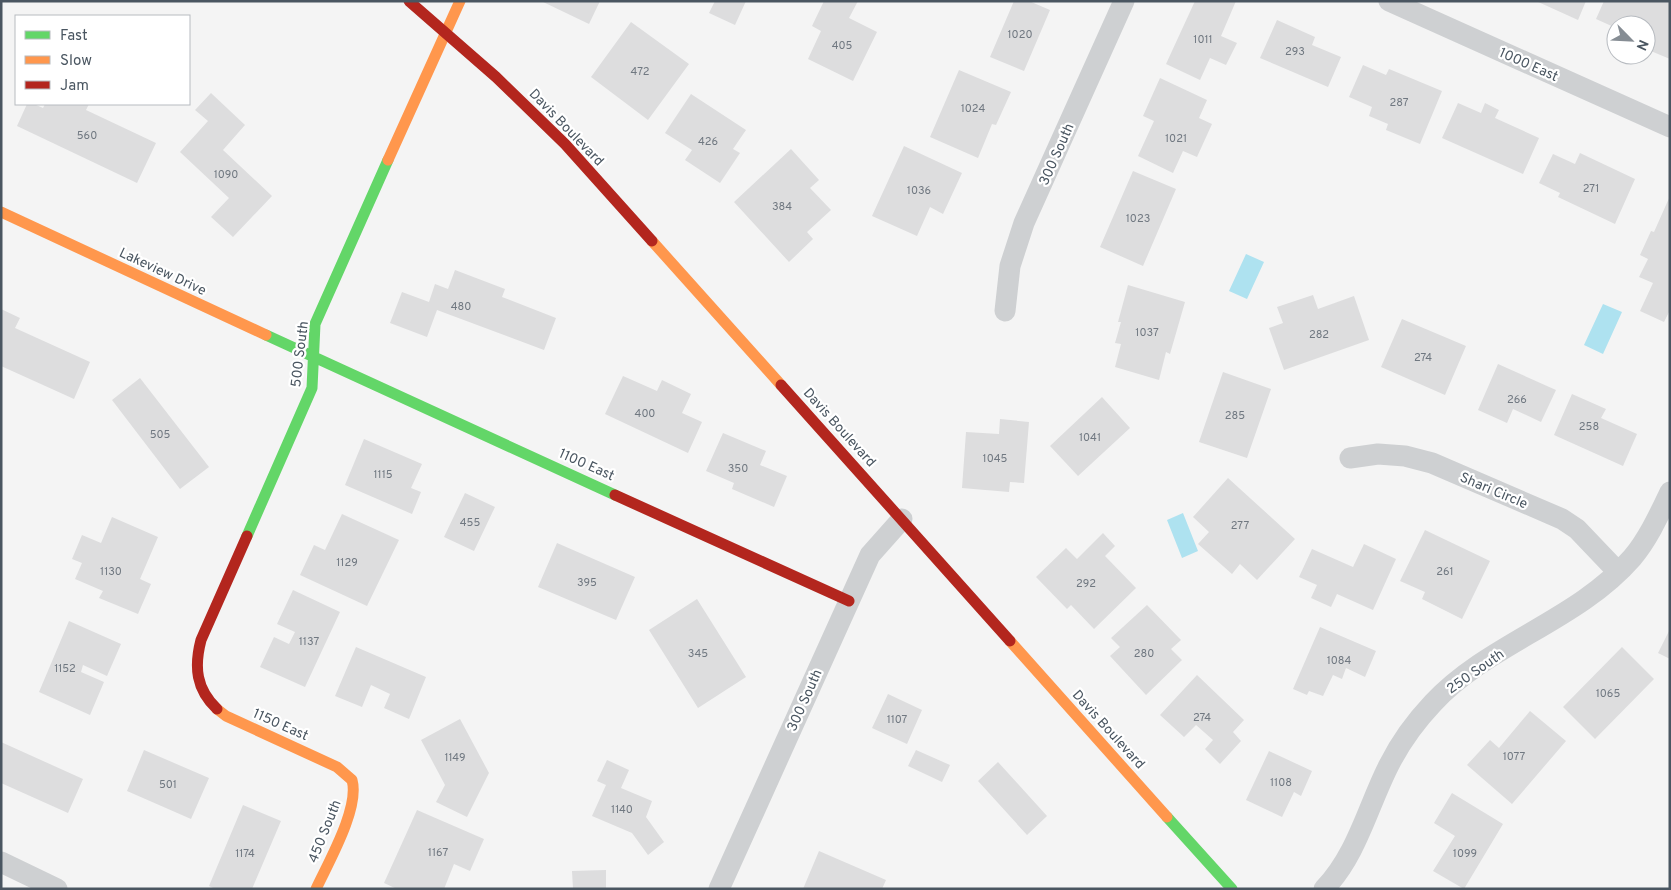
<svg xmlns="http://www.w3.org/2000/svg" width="1671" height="890" font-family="Overpass,sans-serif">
<rect width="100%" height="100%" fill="#f4f4f4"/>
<path fill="#aee2f0" d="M 1246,254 L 1264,262 L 1247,299 L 1229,291 Z
M 1603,304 L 1622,312 L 1603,354 L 1584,345 Z
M 1183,513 L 1198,551 L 1182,558 L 1167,520 Z"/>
<path fill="#ddddde" d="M 541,1 L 600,1 L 589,24 Z
M 715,1 L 746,1 L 735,25 L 709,13 Z
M 824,1 L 858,1 L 849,18 L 877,32 L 853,81 L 808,59 L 821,31 L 812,26 Z
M 1014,1 L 1029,1 L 1050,10 L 1024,71 L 990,57 Z
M 1195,1 L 1236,1 L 1221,36 L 1237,43 L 1226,65 L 1210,58 L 1200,80 L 1166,64 Z
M 1536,1 L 1586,1 L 1578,20 Z
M 1604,1 L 1670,1 L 1670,59 L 1646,49 L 1646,25 L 1616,25 L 1616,28 L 1596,19 Z
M 1277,20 L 1315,37 L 1312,45 L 1341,57 L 1328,87 L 1260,58 Z
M 631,22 L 689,64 L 648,120 L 591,77 Z
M 1363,65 L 1386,75 L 1389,69 L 1442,91 L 1420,144 L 1386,130 L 1388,124 L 1369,116 L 1372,107 L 1349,97 Z
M 959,70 L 1011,92 L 996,125 L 992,124 L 978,158 L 930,137 Z
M 1160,78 L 1207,100 L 1199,118 L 1212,124 L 1197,157 L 1183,151 L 1173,173 L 1138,156 L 1154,121 L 1143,116 Z
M 211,93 L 245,125 L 223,150 L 272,196 L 233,237 L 211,217 L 229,198 L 180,152 L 208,121 L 195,110 Z
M 691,94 L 746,130 L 733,149 L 740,153 L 720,183 L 685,160 L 692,150 L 665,133 Z
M 1458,103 L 1481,113 L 1485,103 L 1499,110 L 1495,118 L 1539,138 L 1523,174 L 1442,138 Z
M 27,104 L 34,104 L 43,108 L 45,104 L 89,104 L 86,110 L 156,143 L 137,183 L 17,126 Z
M 904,146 L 962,173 L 943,214 L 930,207 L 917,236 L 872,216 Z
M 791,149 L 819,180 L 810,188 L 831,210 L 807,232 L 813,239 L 789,262 L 734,202 Z
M 1580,153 L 1635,179 L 1615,224 L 1558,197 L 1560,193 L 1539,183 L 1553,154 L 1575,164 Z
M 1133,171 L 1176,189 L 1143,266 L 1100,247 Z
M 1670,196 L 1670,310 L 1664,322 L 1640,311 L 1653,283 L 1639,277 L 1648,259 L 1640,255 L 1651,231 L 1654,232 Z
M 455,270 L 505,289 L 502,297 L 556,318 L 544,350 L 437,310 L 427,337 L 390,323 L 402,292 L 429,302 L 435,284 L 448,289 Z
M 1128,285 L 1185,302 L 1170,354 L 1166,352 L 1159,380 L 1115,367 L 1121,344 L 1115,343 L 1121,322 L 1118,322 Z
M 1313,295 L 1318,309 L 1354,296 L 1369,340 L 1284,370 L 1269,328 L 1283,323 L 1277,307 Z
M 1,309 L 20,318 L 15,328 L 90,362 L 74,399 L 1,366 Z
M 1402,319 L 1466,346 L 1445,395 L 1381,367 Z
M 1498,364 L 1556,390 L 1541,422 L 1513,409 L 1507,423 L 1478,410 Z
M 1223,372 L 1271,389 L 1247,458 L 1199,442 Z
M 623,376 L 657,391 L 662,380 L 691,394 L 682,413 L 702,422 L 688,453 L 605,414 Z
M 140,378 L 209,467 L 180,489 L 112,400 Z
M 1572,394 L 1606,409 L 1601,418 L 1637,434 L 1623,466 L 1554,435 Z
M 1102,397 L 1130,428 L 1078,476 L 1050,446 Z
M 1000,419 L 1029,422 L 1024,483 L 1010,482 L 1009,492 L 962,488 L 966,432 L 999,434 Z
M 723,433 L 766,451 L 760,465 L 787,476 L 774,507 L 732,489 L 734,483 L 706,471 Z
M 364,439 L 422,464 L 411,488 L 421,492 L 412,514 L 345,485 Z
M 1228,478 L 1295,539 L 1257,580 L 1240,564 L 1232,574 L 1198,544 L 1209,532 L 1193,517 Z
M 465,493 L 495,507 L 474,551 L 444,537 Z
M 342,514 L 399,540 L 367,606 L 300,575 L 314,545 L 325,550 Z
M 112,517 L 158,537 L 140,579 L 151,584 L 138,614 L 99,598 L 103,591 L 75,579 L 82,563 L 72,559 L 82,535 L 101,543 Z
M 1425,530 L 1490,561 L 1462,619 L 1422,599 L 1425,592 L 1400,581 Z
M 1103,533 L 1115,546 L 1105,556 L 1136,588 L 1094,629 L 1071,605 L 1067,609 L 1036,577 L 1066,548 L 1077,559 Z
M 557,543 L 635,577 L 616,620 L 538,587 Z
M 1364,544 L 1396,559 L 1373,610 L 1337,594 L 1331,607 L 1311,598 L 1317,585 L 1299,577 L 1312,549 L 1353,567 Z
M 293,590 L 340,612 L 305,687 L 260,667 L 274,637 L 289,644 L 295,632 L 277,624 Z
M 697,599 L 746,677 L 698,708 L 649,630 Z
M 1147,605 L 1181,640 L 1171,649 L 1182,660 L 1146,695 L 1110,656 L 1120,647 L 1111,638 Z
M 69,621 L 121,644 L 107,676 L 83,665 L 81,672 L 104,682 L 90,715 L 39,692 Z
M 1320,627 L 1376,651 L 1365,677 L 1346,668 L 1342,679 L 1333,675 L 1323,696 L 1309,691 L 1307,695 L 1293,689 Z
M 1670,629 L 1670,659 L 1658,653 Z
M 356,647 L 426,677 L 409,719 L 384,708 L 390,694 L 371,685 L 362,707 L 335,696 Z
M 1622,647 L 1654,679 L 1595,739 L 1563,707 Z
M 1197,675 L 1244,720 L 1233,732 L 1241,741 L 1220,764 L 1205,749 L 1213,740 L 1196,725 L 1184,737 L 1160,715 Z
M 888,694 L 922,710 L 907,744 L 872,728 Z
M 1530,711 L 1566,741 L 1512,804 L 1467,765 L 1490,740 L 1499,748 Z
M 460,719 L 489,773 L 467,817 L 436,802 L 445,785 L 421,740 Z
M 1,742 L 83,779 L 68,813 L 1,783 Z
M 144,750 L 209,778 L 191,819 L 127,791 Z
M 916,750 L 950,765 L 942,782 L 908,766 Z
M 1269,751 L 1312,771 L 1301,796 L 1294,792 L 1282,817 L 1246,800 Z
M 607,760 L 629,770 L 621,788 L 652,801 L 646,817 L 664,842 L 648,855 L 632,833 L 592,816 L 606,785 L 597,781 Z
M 998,762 L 1047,816 L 1027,835 L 978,781 Z
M 1452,793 L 1503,824 L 1464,889 L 1433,871 L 1455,836 L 1434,823 Z
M 243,805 L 281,821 L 252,889 L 215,889 L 209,886 Z
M 417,810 L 484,839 L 470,871 L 454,864 L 444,889 L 397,889 L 384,883 Z
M 819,851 L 886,880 L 882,889 L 803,889 Z
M 606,870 L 606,889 L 573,889 L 572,871 Z"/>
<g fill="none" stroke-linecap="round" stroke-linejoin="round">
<path stroke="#ced0d2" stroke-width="21" d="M 1389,1 L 1670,127
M 1005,311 L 1010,266 L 1024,223 L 1124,1
M 1350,458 L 1378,454 L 1405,456 L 1432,463 L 1562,519 L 1577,529 L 1618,572
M 1,862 L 57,889
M 719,889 L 870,555 L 902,519
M 1324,889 C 1357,855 1368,806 1389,765 C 1400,743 1416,721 1433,703 C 1489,643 1577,621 1632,558 C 1648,539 1659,515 1670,492"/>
<path stroke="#63d668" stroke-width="11" d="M 266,335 L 615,495
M 247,536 L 312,388 L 315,324 L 388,160
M 1167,817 L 1232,889"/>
<path stroke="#ff974d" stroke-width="11" d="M 388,160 L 460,1
M 1,212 L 266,335
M 652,241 L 781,385
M 1010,641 L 1167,817
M 217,709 L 226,716 L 337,767 L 352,780 C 360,808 328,863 316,889"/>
<path stroke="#b3261e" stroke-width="11" d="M 409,1 L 496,77 L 565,144 L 652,241
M 781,385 L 1010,641
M 615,495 L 849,601
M 217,709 C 196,689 194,667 201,640 L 247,536"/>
</g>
<g text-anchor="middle" stroke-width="4.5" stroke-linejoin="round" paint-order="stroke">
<g font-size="11" fill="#707881">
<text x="1020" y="38">1020</text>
<text x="1203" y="43">1011</text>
<text x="842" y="49">405</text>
<text x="1295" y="55">293</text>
<text x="640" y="75">472</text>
<text x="1399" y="106">287</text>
<text x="973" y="112">1024</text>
<text x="87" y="139">560</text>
<text x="1176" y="142">1021</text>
<text x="708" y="145">426</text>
<text x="226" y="178">1090</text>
<text x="1591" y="192">271</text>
<text x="919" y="194">1036</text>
<text x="782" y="210">384</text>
<text x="1138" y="222">1023</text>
<text x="461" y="310">480</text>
<text x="1147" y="336">1037</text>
<text x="1319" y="338">282</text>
<text x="1423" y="361">274</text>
<text x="1517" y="403">266</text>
<text x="645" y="417">400</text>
<text x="1235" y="419">285</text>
<text x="1589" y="430">258</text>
<text x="160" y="438">505</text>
<text x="1090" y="441">1041</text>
<text x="995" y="462">1045</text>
<text x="738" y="472">350</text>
<text x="383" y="478">1115</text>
<text x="470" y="526">455</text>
<text x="1240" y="529">277</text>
<text x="347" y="566">1129</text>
<text x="111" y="575">1130</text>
<text x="1445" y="575">261</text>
<text x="587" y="586">395</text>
<text x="1086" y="587">292</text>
<text x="309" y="645">1137</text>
<text x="698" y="657">345</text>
<text x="1144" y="657">280</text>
<text x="1339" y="664">1084</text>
<text x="65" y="672">1152</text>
<text x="1608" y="697">1065</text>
<text x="1202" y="721">274</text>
<text x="897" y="723">1107</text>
<text x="1514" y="760">1077</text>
<text x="455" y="761">1149</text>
<text x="1281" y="786">1108</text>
<text x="168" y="788">501</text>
<text x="622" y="813">1140</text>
<text x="438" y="856">1167</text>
<text x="245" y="857">1174</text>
<text x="1465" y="857">1099</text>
</g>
<g font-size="14" fill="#4a5661" stroke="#fff">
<text transform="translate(1529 64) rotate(24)" y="5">1000 East</text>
<text transform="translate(567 127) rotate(46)" y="5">Davis Boulevard</text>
<text transform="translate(1056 154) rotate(-66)" y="5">300 South</text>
<text transform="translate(163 271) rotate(25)" y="5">Lakeview Drive</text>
<text transform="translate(299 354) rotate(-83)" y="5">500 South</text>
<text transform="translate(840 427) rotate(48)" y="5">Davis Boulevard</text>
<text transform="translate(587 464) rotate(24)" y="5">1100 East</text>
<text transform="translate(1494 490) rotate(23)" y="5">Shari Circle</text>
<text transform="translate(1475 671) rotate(-35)" y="5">250 South</text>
<text transform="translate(804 700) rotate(-66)" y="5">300 South</text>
<text transform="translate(281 724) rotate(24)" y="5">1150 East</text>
<text transform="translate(1109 729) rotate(48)" y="5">Davis Boulevard</text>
<text transform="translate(324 831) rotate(-68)" y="5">450 South</text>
</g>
</g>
<rect width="1671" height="890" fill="none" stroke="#4a5661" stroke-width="5"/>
<rect x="15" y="15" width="175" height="90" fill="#ffffff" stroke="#b7bbc0"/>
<rect x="25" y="31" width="25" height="8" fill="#63d668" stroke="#b7bbc0"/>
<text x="60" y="40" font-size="15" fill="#4a5661">Fast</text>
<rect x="25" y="56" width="25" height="8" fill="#ff974d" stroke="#b7bbc0"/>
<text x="60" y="65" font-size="15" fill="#4a5661">Slow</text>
<rect x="25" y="81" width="25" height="8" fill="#b3261e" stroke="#b7bbc0"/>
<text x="60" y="90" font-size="15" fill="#4a5661">Jam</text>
<g transform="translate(1631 40) rotate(114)"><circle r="24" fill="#ffffff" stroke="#b7bbc0"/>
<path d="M0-4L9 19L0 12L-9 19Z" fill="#868d94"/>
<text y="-8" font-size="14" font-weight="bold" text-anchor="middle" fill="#4a5661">N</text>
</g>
</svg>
